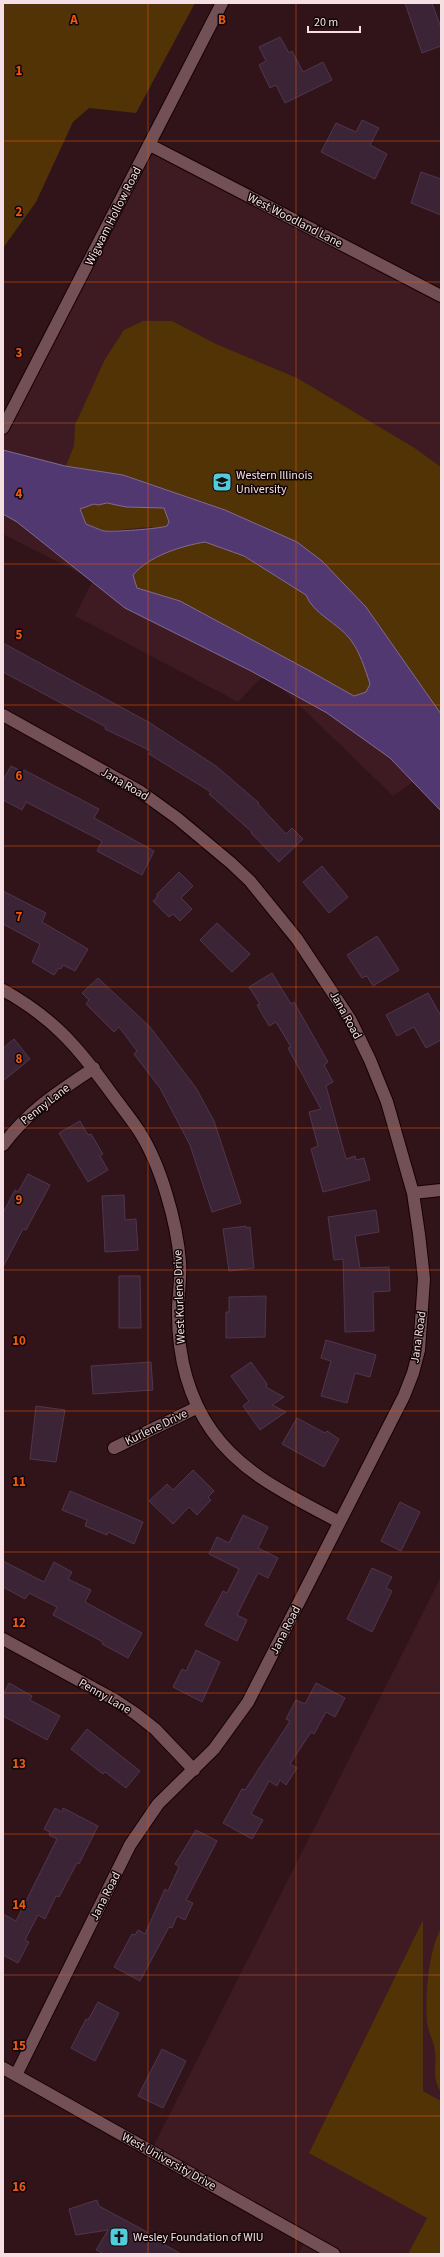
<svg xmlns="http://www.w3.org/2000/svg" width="444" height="2257" font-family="'Source Sans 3',sans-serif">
<rect width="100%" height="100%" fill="#31131a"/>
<path fill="#3e1a23" d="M 150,145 L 441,295 L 441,762 L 393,796 L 266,673 L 238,702 L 75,616 L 93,580 L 3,534 L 3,431 Z
M 441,1577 L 441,2254 L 298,2254 L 306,2239 L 151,2151 Z"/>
<path fill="#513305" d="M 3,3 L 195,3 L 136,113 L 89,108 L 73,122 L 36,202 L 3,248 Z
M 143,321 L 172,321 L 216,344 L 297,378 L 413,447 L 441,467 L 441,714 L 438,709 L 225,510 L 123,475 L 66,466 L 74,446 L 75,425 L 105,359 L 124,330 Z
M 95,503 L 164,508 L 169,521 L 167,526 L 158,529 L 151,527 L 105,531 L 86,524 L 80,509 Z
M 205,542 L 244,556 L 306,595 C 313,614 338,623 350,639 C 360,652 365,669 371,684 L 366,692 L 354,696 L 308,670 L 180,601 L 137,588 L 133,575 C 149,556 181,546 205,542 Z
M 423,1920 L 423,2091 L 441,2101 L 441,2254 L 408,2254 L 427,2218 L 309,2153 Z
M 441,1928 L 441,2093 C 431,2074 437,2070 435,2051 C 434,2041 428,2032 427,2022 C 425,1993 428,1954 441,1928 Z"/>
<path fill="#513871" stroke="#826a93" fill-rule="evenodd" d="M 3,450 L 65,466 L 123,475 L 225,510 L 297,542 L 322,561 L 366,607 L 441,714 L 441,811 L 390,758 L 327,713 L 251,671 L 125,608 L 17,522 L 3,514 ZM 107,503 L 126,507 L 164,508 L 169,522 L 167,526 C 158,529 113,532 104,531 C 98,529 91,526 86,524 L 80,509 L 94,504 L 98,505 ZM 205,542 L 244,556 L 306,595 C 313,614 338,623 350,639 C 360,652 365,669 370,684 L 366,692 L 354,696 L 308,670 L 180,601 L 137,588 L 133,575 C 149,556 181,546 205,542 Z"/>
<path fill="#3c2437" stroke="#50364b" d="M 405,3 L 432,3 L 441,28 L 441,46 L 422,53 Z
M 280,37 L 289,53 L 292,51 L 303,72 L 323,62 L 332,80 L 285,103 L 276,85 L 270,88 L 259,65 L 266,61 L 259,47 Z
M 362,120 L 379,128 L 370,145 L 387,154 L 375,179 L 321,152 L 336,123 L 356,132 Z
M 421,172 L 441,179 L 441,215 L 411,203 Z
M 3,643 L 150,723 L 216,766 L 259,803 L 258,804 L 286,834 L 292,828 L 303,839 L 279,862 L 251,833 L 252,832 L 209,794 L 211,792 L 149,754 L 151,751 L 105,729 L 106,727 L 3,672 Z
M 11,766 L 23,772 L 24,770 L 99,809 L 94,818 L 154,851 L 142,875 L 97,851 L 102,841 L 26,802 L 22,810 L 3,800 L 3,780 Z
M 322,866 L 348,897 L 329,913 L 303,882 Z
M 179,872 L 193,886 L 181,898 L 192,909 L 180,921 L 173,914 L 169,917 L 153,901 L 157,898 L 157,894 Z
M 3,891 L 46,913 L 42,922 L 88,949 L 75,971 L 63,965 L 61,969 L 59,968 L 54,975 L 32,962 L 40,944 L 3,924 Z
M 217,923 L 250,954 L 232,972 L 200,940 Z
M 377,936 L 399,970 L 373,986 L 367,976 L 362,978 L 347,955 Z
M 272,973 L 291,1004 L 294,1002 L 328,1062 L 324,1065 L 333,1082 L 326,1086 L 346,1159 L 355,1156 L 356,1160 L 364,1158 L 370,1180 L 323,1192 L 311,1149 L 318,1146 L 309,1112 L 321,1109 L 288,1048 L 291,1047 L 276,1022 L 269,1026 L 257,1005 L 260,1004 L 249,987 Z
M 98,978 L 150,1027 L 196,1088 L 214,1121 L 241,1203 L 212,1212 L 190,1145 L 160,1088 L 134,1054 L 137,1051 L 119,1027 L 114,1032 L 86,1004 L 89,1000 L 82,993 Z
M 428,993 L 441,1016 L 441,1040 L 426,1048 L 414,1027 L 397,1036 L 386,1015 Z
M 14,1039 L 30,1059 L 3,1081 L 3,1048 Z
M 80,1121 L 88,1135 L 91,1134 L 103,1154 L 100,1156 L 108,1170 L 88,1182 L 59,1133 Z
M 28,1174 L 50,1185 L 26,1230 L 23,1229 L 3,1267 L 3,1213 L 15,1190 L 18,1192 Z
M 124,1195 L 125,1220 L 136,1219 L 138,1250 L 105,1252 L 102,1196 Z
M 376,1210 L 379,1232 L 355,1236 L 360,1268 L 389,1267 L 390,1291 L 373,1292 L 374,1331 L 345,1332 L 343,1259 L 334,1260 L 328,1217 Z
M 246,1226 L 246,1228 L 250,1227 L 254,1268 L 229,1271 L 223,1229 Z
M 119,1276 L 140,1276 L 141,1328 L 119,1328 Z
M 266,1296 L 265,1337 L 226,1338 L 226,1312 L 229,1312 L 229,1297 Z
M 326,1340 L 376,1355 L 370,1377 L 355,1373 L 347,1403 L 321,1396 L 331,1361 L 321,1358 Z
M 151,1362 L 153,1390 L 93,1394 L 91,1366 Z
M 251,1362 L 267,1384 L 266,1387 L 284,1397 L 272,1405 L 286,1412 L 260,1430 L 243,1406 L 249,1401 L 231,1376 Z
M 36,1406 L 65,1410 L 56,1462 L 30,1459 Z
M 297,1418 L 325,1433 L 327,1431 L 339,1439 L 324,1467 L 282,1444 Z
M 193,1470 L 214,1491 L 208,1497 L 211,1500 L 197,1515 L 189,1507 L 173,1524 L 149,1501 L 167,1484 L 173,1490 Z
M 70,1491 L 143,1522 L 134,1544 L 108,1532 L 107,1535 L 85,1526 L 87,1520 L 62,1510 Z
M 400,1502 L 420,1512 L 401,1551 L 381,1541 Z
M 243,1515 L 268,1527 L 258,1548 L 278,1558 L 268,1578 L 258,1573 L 237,1615 L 247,1620 L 237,1641 L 205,1625 L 223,1591 L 227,1593 L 239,1569 L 209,1554 L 217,1537 L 229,1543 Z
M 3,1561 L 44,1582 L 54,1562 L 72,1572 L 68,1579 L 91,1590 L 85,1602 L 142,1633 L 128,1658 L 102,1644 L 103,1642 L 53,1615 L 57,1607 L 29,1593 L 25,1599 L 3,1587 Z
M 372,1568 L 392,1577 L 386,1588 L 392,1591 L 372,1632 L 347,1619 Z
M 196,1650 L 220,1662 L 202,1702 L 173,1687 L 182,1669 L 186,1671 Z
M 9,1683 L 32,1696 L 30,1700 L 60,1716 L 47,1740 L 3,1716 L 3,1695 Z
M 316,1683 L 345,1698 L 335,1717 L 326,1712 L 314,1734 L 311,1732 L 290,1764 L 297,1768 L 286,1785 L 280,1780 L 277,1786 L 269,1781 L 251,1814 L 263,1820 L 252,1839 L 223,1823 L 242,1789 L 245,1790 L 290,1721 L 286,1719 L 296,1700 L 305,1704 Z
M 87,1729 L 140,1771 L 126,1788 L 105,1772 L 103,1774 L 71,1749 Z
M 55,1808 L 62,1812 L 63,1808 L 98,1826 L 79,1864 L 77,1863 L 59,1897 L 56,1896 L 45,1919 L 38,1915 L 25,1940 L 29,1942 L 18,1963 L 3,1955 L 3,1914 L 16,1921 L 57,1839 L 49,1835 L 50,1832 L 44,1829 Z
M 196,1830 L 217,1841 L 186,1900 L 193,1903 L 185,1920 L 177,1916 L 172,1928 L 169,1927 L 140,1981 L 114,1967 L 132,1934 L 135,1935 L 138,1930 L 145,1934 L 165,1889 L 168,1891 L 179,1867 L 175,1864 Z
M 98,2002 L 119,2013 L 95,2061 L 71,2048 L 86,2019 L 88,2020 Z
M 162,2049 L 186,2061 L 163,2108 L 138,2096 Z
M 97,2200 L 99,2206 L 147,2232 L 146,2234 L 181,2254 L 104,2254 L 96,2250 L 108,2230 L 76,2235 L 69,2209 Z"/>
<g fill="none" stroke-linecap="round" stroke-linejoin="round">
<defs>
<path id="minor" d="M 150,145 L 441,296
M 3,428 L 222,3
M 3,715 L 141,792 L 177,818 L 231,863 L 250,881 L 297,939 L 350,1019 L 370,1060 L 387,1102 L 413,1193 L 419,1234 L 424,1279 L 419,1350 L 413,1373 L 404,1396 L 248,1702 L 214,1749 L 158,1804 L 130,1845 L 16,2075
M 3,990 C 52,1017 77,1046 109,1090 C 119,1104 130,1117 139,1131 C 161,1165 177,1223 180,1262 C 181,1277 179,1291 178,1306 C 177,1350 186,1394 212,1431 C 243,1475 293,1497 339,1522
M 3,1145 C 29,1110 58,1092 94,1068
M 413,1193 L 441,1190
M 114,1448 L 198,1407
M 3,1639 L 115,1700 L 136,1714 L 155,1729 L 194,1770
M 3,2068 L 334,2254"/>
</defs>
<use href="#minor" stroke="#170105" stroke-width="14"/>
<use href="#minor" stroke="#734f56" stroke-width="12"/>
</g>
<path fill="none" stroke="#e8590c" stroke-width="1" stroke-opacity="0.55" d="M 148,3 L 148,2254M 296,3 L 296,2254M 3,141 L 441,141M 3,282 L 441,282M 3,423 L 441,423M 3,564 L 441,564M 3,705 L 441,705M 3,846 L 441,846M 3,987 L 441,987M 3,1128 L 441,1128M 3,1270 L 441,1270M 3,1411 L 441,1411M 3,1552 L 441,1552M 3,1693 L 441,1693M 3,1834 L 441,1834M 3,1975 L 441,1975M 3,2116 L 441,2116"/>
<defs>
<symbol id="university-square" viewBox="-11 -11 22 22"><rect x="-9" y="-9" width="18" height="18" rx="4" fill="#52cbda" stroke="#100507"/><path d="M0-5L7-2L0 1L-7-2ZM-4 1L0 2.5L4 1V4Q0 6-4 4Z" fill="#111"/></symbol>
<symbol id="church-square" viewBox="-11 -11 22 22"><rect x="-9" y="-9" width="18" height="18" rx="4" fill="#52cbda" stroke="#100507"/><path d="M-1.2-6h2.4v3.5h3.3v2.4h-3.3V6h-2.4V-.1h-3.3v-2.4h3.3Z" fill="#111"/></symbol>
</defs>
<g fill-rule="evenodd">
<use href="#university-square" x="211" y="471" width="22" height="22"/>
<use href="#church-square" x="108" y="2226" width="22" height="22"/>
</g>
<g text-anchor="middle" stroke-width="3" stroke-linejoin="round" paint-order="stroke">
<g font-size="12" fill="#f5dfe3" stroke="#100507">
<text transform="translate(113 216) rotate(-63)" y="4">Wigwam Hollow Road</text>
<text transform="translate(295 220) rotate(27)" y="4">West Woodland Lane</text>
<text transform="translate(125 784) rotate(30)" y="4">Jana Road</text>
<text transform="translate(346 1015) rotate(61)" y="4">Jana Road</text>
<text transform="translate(45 1104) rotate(-38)" y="4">Penny Lane</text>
<text transform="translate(179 1297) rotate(-92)" y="4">West Kurlene Drive</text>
<text transform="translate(418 1337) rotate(-82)" y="4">Jana Road</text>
<text transform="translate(156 1427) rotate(-26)" y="4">Kurlene Drive</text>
<text transform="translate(285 1630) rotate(-63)" y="4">Jana Road</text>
<text transform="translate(105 1696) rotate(30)" y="4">Penny Lane</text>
<text transform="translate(105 1896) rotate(-63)" y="4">Jana Road</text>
<text transform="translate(169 2161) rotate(29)" y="4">West University Drive</text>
</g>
<g font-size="12" fill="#f5dfe3" stroke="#100507" text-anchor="start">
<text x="236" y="479">Western Illinois<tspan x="236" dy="14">University</tspan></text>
<text x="133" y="2241">Wesley Foundation of WIU</text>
</g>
</g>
<g font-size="13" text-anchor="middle" font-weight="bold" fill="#e8590c" stroke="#100507" stroke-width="3" stroke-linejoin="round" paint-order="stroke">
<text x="74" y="24">A</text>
<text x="222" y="24">B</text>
<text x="19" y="75">1</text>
<text x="19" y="216">2</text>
<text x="19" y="357">3</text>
<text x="19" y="498">4</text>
<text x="19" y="639">5</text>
<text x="19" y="780">6</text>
<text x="19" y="921">7</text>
<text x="19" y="1063">8</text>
<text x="19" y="1204">9</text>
<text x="19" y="1345">10</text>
<text x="19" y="1486">11</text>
<text x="19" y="1627">12</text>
<text x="19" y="1768">13</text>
<text x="19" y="1909">14</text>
<text x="19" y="2050">15</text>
<text x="19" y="2191">16</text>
</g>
<rect width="444" height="2257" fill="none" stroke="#f5dfe3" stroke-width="8"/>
<path d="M308 26v6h52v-6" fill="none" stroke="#f5dfe3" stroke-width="2"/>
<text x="314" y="26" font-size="12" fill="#f5dfe3" stroke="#100507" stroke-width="3" paint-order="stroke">20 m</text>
</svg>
